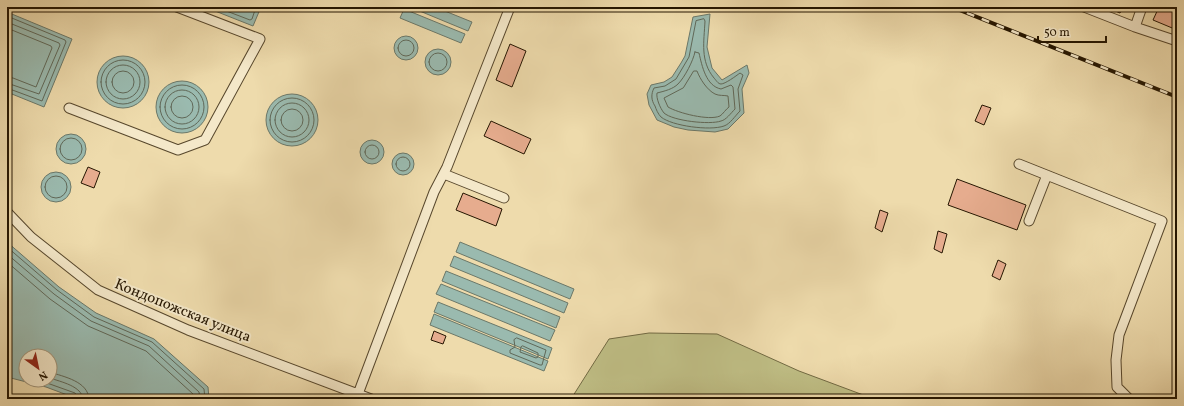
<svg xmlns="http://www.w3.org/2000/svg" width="1184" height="406" font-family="Vollkorn,serif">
<rect width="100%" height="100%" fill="#eedbac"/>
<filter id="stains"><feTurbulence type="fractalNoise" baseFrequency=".005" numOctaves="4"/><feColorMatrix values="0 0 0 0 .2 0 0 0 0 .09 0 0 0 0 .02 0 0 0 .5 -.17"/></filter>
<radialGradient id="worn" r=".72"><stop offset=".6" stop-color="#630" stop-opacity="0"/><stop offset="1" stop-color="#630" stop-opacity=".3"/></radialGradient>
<path fill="#bfbe85" stroke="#726a43" d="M 649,333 L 717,334 L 799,371 L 874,399 L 571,399 L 609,339 Z"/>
<path fill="#9abaaf" stroke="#6b7869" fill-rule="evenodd" d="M 205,7 L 261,7 L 253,26 Z
M 410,7 L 435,7 L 472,22 L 468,31 Z
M 404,9 L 465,34 L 461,43 L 400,18 Z
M 7,12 L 72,39 L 44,107 L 7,92 Z
M 710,14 L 707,47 L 712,68 L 722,80 L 747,65 L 749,73 L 742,89 L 744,113 L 728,129 L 715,132 L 688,130 L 674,127 L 657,120 L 649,105 L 647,94 L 651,85 L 664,82 L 672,77 L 681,63 L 685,56 L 693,17 Z
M394 48a12 12 0 1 1 24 0a12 12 0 1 1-24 0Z
M425 62a13 13 0 1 1 26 0a13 13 0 1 1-26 0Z
M97 82a26 26 0 1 1 52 0a26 26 0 1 1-52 0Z
M156 107a26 26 0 1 1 52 0a26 26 0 1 1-52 0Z
M266 120a26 26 0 1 1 52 0a26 26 0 1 1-52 0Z
M56 149a15 15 0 1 1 30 0a15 15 0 1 1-30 0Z
M360 152a12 12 0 1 1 24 0a12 12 0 1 1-24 0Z
M392 164a11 11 0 1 1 22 0a11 11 0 1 1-22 0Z
M41 187a15 15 0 1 1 30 0a15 15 0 1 1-30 0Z
M 7,242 L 59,287 L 96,313 L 154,339 L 208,387 L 209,399 L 78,399 L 46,387 L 7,377 ZM 26,356 L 50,356 L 50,380 L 26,380 Z
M 460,242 L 574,289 L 570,299 L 456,252 Z
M 454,256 L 568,303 L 564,313 L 450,266 Z
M 446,271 L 560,317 L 556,328 L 442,281 Z
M 441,284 L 555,330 L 550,341 L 436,294 Z
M 438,302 L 552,348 L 548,359 L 434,312 Z
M 434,314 L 548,361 L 544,371 L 430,325 Z"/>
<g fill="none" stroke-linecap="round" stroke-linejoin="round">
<path stroke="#606858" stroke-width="1" d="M 216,7 L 250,20 L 252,19 L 256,7
M 7,16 L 65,40 L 66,42 L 42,101 L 7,88
M 704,19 L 705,21 C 704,42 700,61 714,78 C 716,80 718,84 721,84 C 725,84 736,76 740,73 L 743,75 L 738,89 L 740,111 C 735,116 730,124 724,126 C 710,131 672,126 661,117 C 658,114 656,109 655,106 C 651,100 651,94 654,88 L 665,86 L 676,79 L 689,57 L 696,21 Z
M 7,22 L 59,43 L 60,45 L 39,94 L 7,83
M 7,28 L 51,46 L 52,48 L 36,87 L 13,78 L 7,77
M398 48a8 8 0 1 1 16 0a8 8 0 1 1-16 0Z
M 695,52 L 699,53 C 702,66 706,86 721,89 L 731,85 L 733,87 L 735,109 C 731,113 726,120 721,121 C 710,125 673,121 664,113 C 660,108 656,98 657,93 C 665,91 673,89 678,84 C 685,77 693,61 695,52 Z
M429 62a9 9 0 1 1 18 0a9 9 0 1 1-18 0Z
M101 82a22 22 0 1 1 44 0a22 22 0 1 1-44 0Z
M106 82a17 17 0 1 1 34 0a17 17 0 1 1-34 0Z
M 694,71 L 697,71 C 700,79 707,90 715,94 C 719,96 724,95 728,96 L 729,107 C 726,109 723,114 720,116 C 709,121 678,113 668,107 L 664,98 L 683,88 Z
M112 82a11 11 0 1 1 22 0a11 11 0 1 1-22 0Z
M160 107a22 22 0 1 1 44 0a22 22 0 1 1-44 0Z
M165 107a17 17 0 1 1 34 0a17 17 0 1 1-34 0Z
M171 107a11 11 0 1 1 22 0a11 11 0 1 1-22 0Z
M270 120a22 22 0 1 1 44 0a22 22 0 1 1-44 0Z
M275 120a17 17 0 1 1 34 0a17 17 0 1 1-34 0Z
M281 120a11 11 0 1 1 22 0a11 11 0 1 1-22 0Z
M60 149a11 11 0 1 1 22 0a11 11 0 1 1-22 0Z
M365 152a7 7 0 1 1 14 0a7 7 0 1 1-14 0Z
M396 164a7 7 0 1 1 14 0a7 7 0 1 1-14 0Z
M45 187a11 11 0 1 1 22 0a11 11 0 1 1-22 0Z
M 7,247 L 57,290 L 94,317 L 152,342 L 204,389 L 205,399
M 7,254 L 54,294 L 91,321 L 149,346 L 199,392 L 200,399
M 7,262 L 50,299 L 88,326 L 146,351 L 193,394 L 194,399
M 517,338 L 546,350 L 542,365 L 540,365 L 510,353 L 510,350 L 515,347 L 514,340 Z
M 523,346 L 538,353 L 538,357 L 536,358 L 520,352 L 521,347 Z
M 50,372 C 64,377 88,381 89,399
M 50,378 C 61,382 82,386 83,399
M 36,380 L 47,383 L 75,393 L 77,396 L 78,399"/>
</g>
<path fill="#e6ac8e" stroke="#251601" d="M 1106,7 L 1123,7 L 1120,13 Z
M 1159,7 L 1177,7 L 1177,30 L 1153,20 Z
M 510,44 L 526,51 L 512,87 L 496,80 Z
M 982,105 L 991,108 L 984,125 L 975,121 Z
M 491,121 L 531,139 L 524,154 L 484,136 Z
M 88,167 L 100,172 L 94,188 L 81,183 Z
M 957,179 L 1026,205 L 1017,230 L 948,205 Z
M 463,193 L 502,209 L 496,226 L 456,210 Z
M 880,210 L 888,213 L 882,232 L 875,228 Z
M 938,231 L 947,234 L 942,253 L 934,249 Z
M 998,260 L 1006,264 L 1000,280 L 992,276 Z
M 434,331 L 446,336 L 443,344 L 431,340 Z"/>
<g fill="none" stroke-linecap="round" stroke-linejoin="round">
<defs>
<path id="minor" d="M 1084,7 L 1135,27 L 1177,41
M 1135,27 L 1142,7
M 69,108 L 178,150 L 205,140 L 260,39 L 177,7
M 1019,164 L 1162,221 L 1119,335 L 1116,360 L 1117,387 L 1129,399
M 444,174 L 504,198
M 7,212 L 31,237 L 98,290 L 188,330 L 371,399
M 1029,221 L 1047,175
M 358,394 L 434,192 L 447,167 L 510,7"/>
</defs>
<use href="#minor" stroke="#57472c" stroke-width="11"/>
<use href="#minor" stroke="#f4e8c9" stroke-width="9"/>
<defs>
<path id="rail" d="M 952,7 L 1177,97"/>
</defs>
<use href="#rail" stroke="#251601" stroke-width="4"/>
<use href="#rail" stroke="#f4e8c9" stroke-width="2.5" stroke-dasharray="8" stroke-linecap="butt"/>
</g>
<g text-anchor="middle" stroke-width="4" stroke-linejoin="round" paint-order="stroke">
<g font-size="15" fill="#251601" stroke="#f4e8c9">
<text transform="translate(183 310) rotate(22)" y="5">Кондопожская улица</text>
</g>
</g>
<rect width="1184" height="406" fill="none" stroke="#eedbac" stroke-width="24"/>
<rect x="8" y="8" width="1168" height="390" fill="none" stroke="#251601" stroke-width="2"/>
<rect x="12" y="12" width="1160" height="382" fill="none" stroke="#251601"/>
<g transform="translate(38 368) rotate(147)"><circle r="19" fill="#f4e8c9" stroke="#a19479"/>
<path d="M0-3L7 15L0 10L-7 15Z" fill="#8f2418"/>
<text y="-6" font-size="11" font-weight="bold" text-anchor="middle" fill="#251601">N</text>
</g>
<path d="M1038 36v6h68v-6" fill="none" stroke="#251601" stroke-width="2"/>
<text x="1044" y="36" font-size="12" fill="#251601" stroke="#f4e8c9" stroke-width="3" paint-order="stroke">50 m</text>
<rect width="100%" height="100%" filter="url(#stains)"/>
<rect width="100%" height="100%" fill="url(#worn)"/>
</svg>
